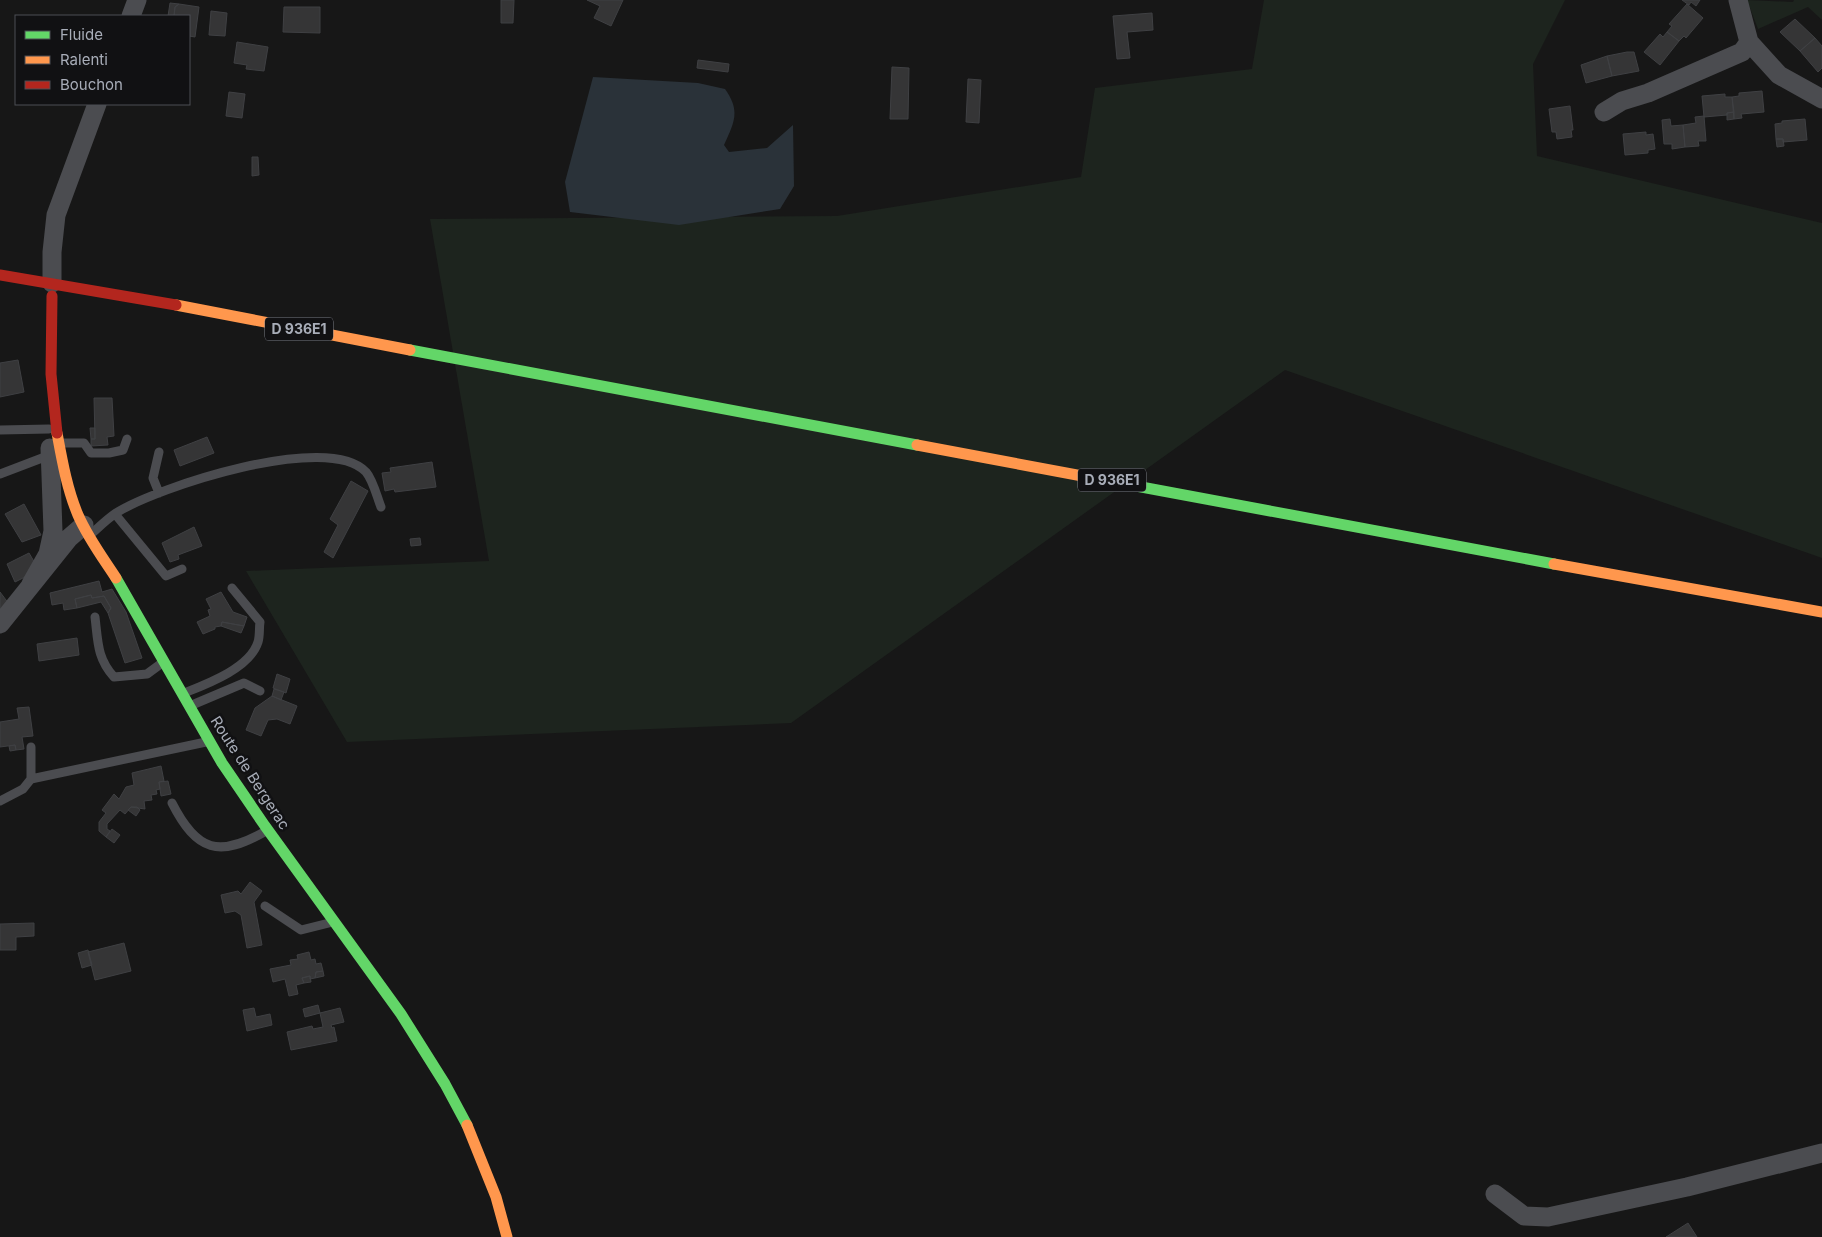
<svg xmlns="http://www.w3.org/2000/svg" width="1822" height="1237" font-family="Inter,sans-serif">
<rect width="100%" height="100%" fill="#171717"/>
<path fill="#1d241e" d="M 1264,0 L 1565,0 L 1533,64 L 1537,156 L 1822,223 L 1822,558 L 1285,370 L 791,723 L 347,742 L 246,571 L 489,561 L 430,219 L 837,216 L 1081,177 L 1095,88 L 1252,69 Z
M 1747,0 L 1793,2 L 1794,0 L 1822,0 L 1822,20 L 1808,7 L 1758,29 Z"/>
<path fill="#2a3239" d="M 593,77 L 698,83 L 725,89 C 741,111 734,123 724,145 L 729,152 L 767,148 L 793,125 L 794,186 L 780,209 L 679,225 L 570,212 L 565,182 Z"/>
<path fill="#353536" stroke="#3f4043" d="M 501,0 L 514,0 L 513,23 L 501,23 Z
M 587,0 L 623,0 L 611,26 L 594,18 L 600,6 Z
M 1682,0 L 1700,0 L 1696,6 L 1691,2 L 1689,5 Z
M 170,3 L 179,4 L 175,7 L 174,16 L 168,16 Z
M 179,4 L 199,7 L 195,37 L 189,36 L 189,16 L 174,16 L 175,7 Z
M 1687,4 L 1703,18 L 1686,38 L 1684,36 L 1679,41 L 1667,32 L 1672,26 L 1669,24 Z
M 284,7 L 320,7 L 320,33 L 283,32 Z
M 211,11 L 227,13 L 225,36 L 209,35 Z
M 1152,13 L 1153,30 L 1127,32 L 1130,58 L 1117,59 L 1113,16 Z
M 1795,19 L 1815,38 L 1800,51 L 1780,32 Z
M 1667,32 L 1679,41 L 1660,65 L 1644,52 L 1660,34 L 1663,37 Z
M 1815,38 L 1822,46 L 1822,68 L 1818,72 L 1800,51 Z
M 237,42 L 268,47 L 264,71 L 246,69 L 247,65 L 234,63 Z
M 1627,52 L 1634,52 L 1639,71 L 1612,76 L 1607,56 Z
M 1607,56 L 1612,76 L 1586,83 L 1581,65 Z
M 698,60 L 729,64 L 728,72 L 697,68 Z
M 892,67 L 909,68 L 908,119 L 890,119 Z
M 968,79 L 981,80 L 979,123 L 966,122 Z
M 1762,91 L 1764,112 L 1741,114 L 1742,118 L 1734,119 L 1732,97 L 1739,96 L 1739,93 Z
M 229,92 L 245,94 L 242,118 L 226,116 Z
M 1725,94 L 1725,97 L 1732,97 L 1734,112 L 1727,113 L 1727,115 L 1704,117 L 1702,96 Z
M 1570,106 L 1573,130 L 1571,130 L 1572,137 L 1557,139 L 1556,132 L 1552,132 L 1549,109 Z
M 1734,112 L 1734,119 L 1727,120 L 1727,113 Z
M 1704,116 L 1706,141 L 1698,141 L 1699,146 L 1685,147 L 1683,125 L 1696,123 L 1695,117 Z
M 1670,119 L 1671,126 L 1683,125 L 1685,147 L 1672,149 L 1672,144 L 1664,144 L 1662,120 Z
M 1805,119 L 1807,140 L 1783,142 L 1783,139 L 1776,139 L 1775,124 L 1782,123 L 1782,121 Z
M 1646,132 L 1646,135 L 1653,134 L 1655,149 L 1648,150 L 1648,153 L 1625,155 L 1623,134 Z
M 1776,139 L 1783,139 L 1784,146 L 1777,147 Z
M 252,157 L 258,157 L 259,175 L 252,176 Z
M 18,360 L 24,392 L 0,397 L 0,363 Z
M 94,398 L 112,398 L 114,436 L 107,437 L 108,445 L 91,446 L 91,439 L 95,439 Z
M 90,428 L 95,428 L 95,439 L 91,439 Z
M 207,437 L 214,453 L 180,466 L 174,450 Z
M 432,462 L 436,487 L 395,492 L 394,489 L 385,491 L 382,473 L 391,472 L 390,468 Z
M 351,481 L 368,491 L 333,558 L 324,552 L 338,525 L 330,519 Z
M 24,504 L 41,535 L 22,542 L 5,514 Z
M 194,527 L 202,546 L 178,555 L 179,559 L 170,562 L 162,543 Z
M 420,538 L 421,545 L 411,546 L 410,539 Z
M 29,553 L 39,570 L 15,582 L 7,564 Z
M 99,581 L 102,592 L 112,589 L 126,612 L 142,658 L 125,663 L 108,613 L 111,608 L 104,596 L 92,598 L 91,595 L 75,599 L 77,608 L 64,610 L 63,603 L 52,605 L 50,593 Z
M 0,592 L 9,604 L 0,611 Z
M 221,592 L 233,612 L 247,617 L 244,626 L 222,622 L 221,626 L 215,627 L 215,629 L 203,634 L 197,622 L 210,616 L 208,610 L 211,609 L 206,599 Z
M 91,595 L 92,598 L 104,596 L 111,608 L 108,613 L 101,602 L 77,608 L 75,599 Z
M 222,622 L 244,626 L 241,633 L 221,626 Z
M 77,638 L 79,655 L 39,661 L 37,644 Z
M 277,674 L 290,679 L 286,693 L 273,688 Z
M 274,689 L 284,692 L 281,700 L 272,696 Z
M 272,696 L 297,706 L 290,724 L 277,719 L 268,720 L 261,736 L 246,730 L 255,708 Z
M 29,707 L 33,736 L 22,737 L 24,749 L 16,750 L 15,745 L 0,747 L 0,722 L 19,719 L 17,708 Z
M 15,745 L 16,750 L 10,751 L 9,746 Z
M 161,766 L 164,781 L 159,782 L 160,789 L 156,790 L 157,794 L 151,795 L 152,800 L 144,801 L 145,809 L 131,807 L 125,814 L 120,810 L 107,824 L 107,829 L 110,831 L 106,837 L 99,831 L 99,822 L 106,813 L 102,810 L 114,794 L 119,799 L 126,787 L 134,785 L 132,773 Z
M 168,781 L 171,794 L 161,796 L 159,782 Z
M 131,807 L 137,807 L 140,810 L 136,816 L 128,810 Z
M 112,829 L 120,835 L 114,843 L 106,837 Z
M 250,882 L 262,891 L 254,902 L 262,945 L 247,948 L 241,915 L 235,911 L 225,913 L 221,895 L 238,891 L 241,894 Z
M 34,923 L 34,936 L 16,937 L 16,950 L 0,950 L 0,924 Z
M 124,943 L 131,971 L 95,980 L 88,952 Z
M 88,950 L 92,965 L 82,968 L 78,953 Z
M 309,952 L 311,960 L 315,959 L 316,964 L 321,963 L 323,971 L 316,972 L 315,978 L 310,979 L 310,976 L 302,978 L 304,983 L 296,985 L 298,994 L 289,996 L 285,979 L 273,982 L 270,969 L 291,965 L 290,960 L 298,959 L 297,955 Z
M 323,971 L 324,976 L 315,978 L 316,972 Z
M 310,976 L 311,982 L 304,983 L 302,978 Z
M 318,1005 L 320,1013 L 305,1017 L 303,1009 Z
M 254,1008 L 256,1017 L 270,1014 L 272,1025 L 247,1031 L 243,1010 Z
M 340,1008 L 344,1022 L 331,1025 L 332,1028 L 334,1027 L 337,1041 L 291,1050 L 287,1032 L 312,1026 L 313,1029 L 323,1027 L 320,1013 Z
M 1688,1223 L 1697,1237 L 1666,1237 Z"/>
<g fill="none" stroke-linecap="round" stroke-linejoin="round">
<path stroke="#4b4c50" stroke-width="9" d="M 0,430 L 49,429
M 62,443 L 84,443 L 91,453 L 109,453 L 123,450 L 127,439
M 0,474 L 50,455
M 159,493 L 153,478 L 159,452
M 115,514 L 166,576 L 182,569
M 90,535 C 98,528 107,519 116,513 C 157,487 328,431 366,472 C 373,480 377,497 381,507
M 95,617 C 98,642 97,658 114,677 L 147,674 L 162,663
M 184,693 C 207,684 250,668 258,642 C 260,636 259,628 260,622 L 232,588
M 192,705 L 244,683 L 260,691
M 31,779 L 206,742
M 0,801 L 23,789 L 31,779 L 31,747
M 172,803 C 197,852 219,858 266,831
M 265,906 L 301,930 L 333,922"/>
<path stroke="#4b4c50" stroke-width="19" d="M 1738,0 L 1749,42 L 1779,75 L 1822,99
M 131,16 L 137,0
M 1604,112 L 1622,101 L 1648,93 L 1742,52 L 1749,42
M 52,283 L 52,252 L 56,215 L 97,104
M 31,584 L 48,554 L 53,531 L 50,448
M 0,624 L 69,538 L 84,525
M 1495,1194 L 1524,1216 L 1548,1217 L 1687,1187 L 1822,1153"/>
<path stroke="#63d668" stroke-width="11" d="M 410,350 L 917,445
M 1093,478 L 1554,564
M 116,578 L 222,763 L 265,826 L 401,1014 L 445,1084 L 467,1125"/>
<path stroke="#ff974d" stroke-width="11" d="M 176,305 L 410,350
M 57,433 C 62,460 67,489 78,515 C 88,538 103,558 116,578
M 917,445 L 1093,478
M 1554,564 L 1822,612
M 467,1125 L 496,1197 L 507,1237"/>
<path stroke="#b3261e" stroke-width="11" d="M 0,275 L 176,305
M 52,296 L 51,374 L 57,433"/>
</g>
<g text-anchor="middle" stroke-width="5" stroke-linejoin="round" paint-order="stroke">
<g fill="#111113" stroke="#7b7e86" stroke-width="1">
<rect x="265" y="317.5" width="68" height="23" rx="4"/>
<rect x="1078" y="468.5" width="68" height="23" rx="4"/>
</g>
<g font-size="14" font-weight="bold" fill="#a8adb8">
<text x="299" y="334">D 936E1</text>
<text x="1112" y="485">D 936E1</text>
</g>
<g font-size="15" fill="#a8adb8" stroke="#111113">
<text transform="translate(250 773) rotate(57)" y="5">Route de Bergerac</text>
</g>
</g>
<rect x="15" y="15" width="175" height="90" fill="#111113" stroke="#4d4f55"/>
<rect x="25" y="31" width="25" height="8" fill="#63d668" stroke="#4d4f55"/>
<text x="60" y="40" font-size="15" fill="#a8adb8">Fluide</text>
<rect x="25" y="56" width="25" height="8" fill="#ff974d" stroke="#4d4f55"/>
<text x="60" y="65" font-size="15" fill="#a8adb8">Ralenti</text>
<rect x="25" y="81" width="25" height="8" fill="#b3261e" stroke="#4d4f55"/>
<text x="60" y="90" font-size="15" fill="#a8adb8">Bouchon</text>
</svg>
